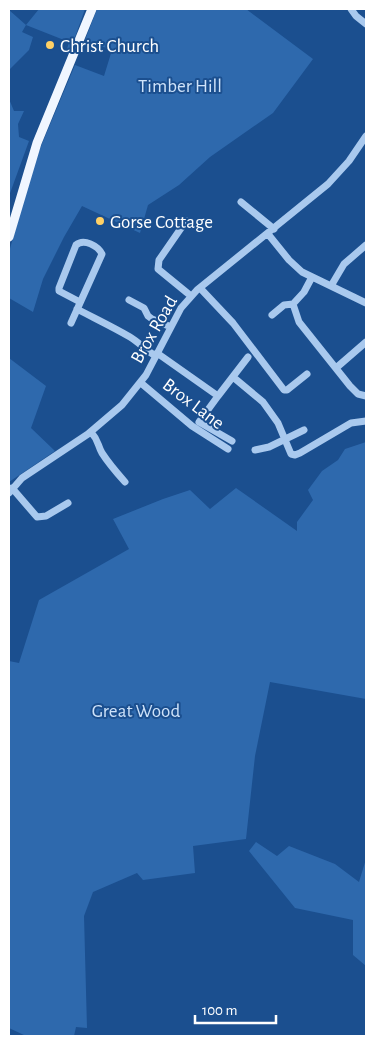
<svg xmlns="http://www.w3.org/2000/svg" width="375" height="1045" font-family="'Alegreya Sans',sans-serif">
<rect width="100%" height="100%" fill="#1b4f8f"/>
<path fill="#2e69ad" d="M 39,9 L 85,9 L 69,54 L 66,53 L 69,42 L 26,25 L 22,32 L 33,37 L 29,50 L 9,70 L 9,10 L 26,25 Z
M 97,9 L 246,9 L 313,59 L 273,113 L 210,157 L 179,185 L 148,205 L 140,233 L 82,206 L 64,237 L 43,279 L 33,312 L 9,298 L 9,252 L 36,158 L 75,65 L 104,76 L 112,50 L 85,40 Z
M 9,99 L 14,111 L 24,111 L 18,124 L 19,137 L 29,141 L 9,196 Z
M 9,358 L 46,386 L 31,428 L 55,451 L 9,482 Z
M 366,442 L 366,699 L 270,682 L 255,756 L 246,839 L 193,846 L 195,873 L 143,880 L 137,873 L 93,892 L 84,916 L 87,1028 L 76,1027 L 74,1036 L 26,1036 L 9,1028 L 9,661 L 19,663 L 39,600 L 129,549 L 113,519 L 163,499 L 190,490 L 210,509 L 236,488 L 297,531 L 297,522 L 313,500 L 308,490 L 322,471 L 338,460 L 345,449 Z
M 256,842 L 277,856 L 289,846 L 335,864 L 359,882 L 366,859 L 366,966 L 353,955 L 353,920 L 295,908 L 249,851 Z"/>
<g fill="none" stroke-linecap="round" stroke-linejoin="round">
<path stroke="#a9c9ee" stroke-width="7" d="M 351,9 L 356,16 L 366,24
M 241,202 L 274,229
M 186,221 L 159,260 L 158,269 L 191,296
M 268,234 L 289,260 L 302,272 L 366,303
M 312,277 L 304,292 L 293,304 L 299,322 L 350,386 L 358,394 L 366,396
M 331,286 L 344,264 L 366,245
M 200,288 L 233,323 L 284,390 L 287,390 L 307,374
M 129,300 L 144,308 L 148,316 L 152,319 L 171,327
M 77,309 C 94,318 113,327 130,337 C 140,343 146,351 156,356
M 272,315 L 284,305 L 293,304
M 71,323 L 102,254 C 98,246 84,238 76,245 L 59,288 L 59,291 L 80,302
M 157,353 L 218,396 L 248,357
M 336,368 L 366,342
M 233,377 L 263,402 L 278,423 L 291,454 L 295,455 L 300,453 L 351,423 L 366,421
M 141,383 L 192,426 L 228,449
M 218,396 L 199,422 L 232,441
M 91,432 C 99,441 97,444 102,453 C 109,464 117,473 125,482
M 255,450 L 269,447 L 304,430
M 12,488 L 37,517 L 46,516 L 68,503
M 9,493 L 22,478 L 88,434 L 122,405 L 146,375 L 181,308 L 197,290 L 328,184 L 349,161 L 366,136"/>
<path stroke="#f0f6ff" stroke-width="9" d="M 9,237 L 37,143 L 92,9"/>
</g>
<g fill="#ffd166" stroke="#1b4f8f" stroke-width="2">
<circle cx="50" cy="45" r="5"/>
<circle cx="100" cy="221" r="5"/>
</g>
<g text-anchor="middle" stroke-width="4" stroke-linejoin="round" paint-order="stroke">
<g font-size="19" fill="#fff" stroke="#1b4f8f" text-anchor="start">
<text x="60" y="52">Christ Church</text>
<text x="110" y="228">Gorse Cottage</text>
</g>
<g font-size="19" fill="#cfe3fa" stroke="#1b4f8f">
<text x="180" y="92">Timber Hill</text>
<text x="136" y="717">Great Wood</text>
</g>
<g font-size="19" fill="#fff" stroke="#1b4f8f">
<text transform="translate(153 329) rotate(-60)" y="7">Brox Road</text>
<text transform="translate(194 403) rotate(37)" y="7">Brox Lane</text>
</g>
</g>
<rect width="375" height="1045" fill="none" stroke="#ffffff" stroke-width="20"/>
<path d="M195 1015v8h81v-8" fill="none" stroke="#ffffff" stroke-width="2.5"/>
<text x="202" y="1015" font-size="15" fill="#ffffff" stroke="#1b4f8f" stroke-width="4" paint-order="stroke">100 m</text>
</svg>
